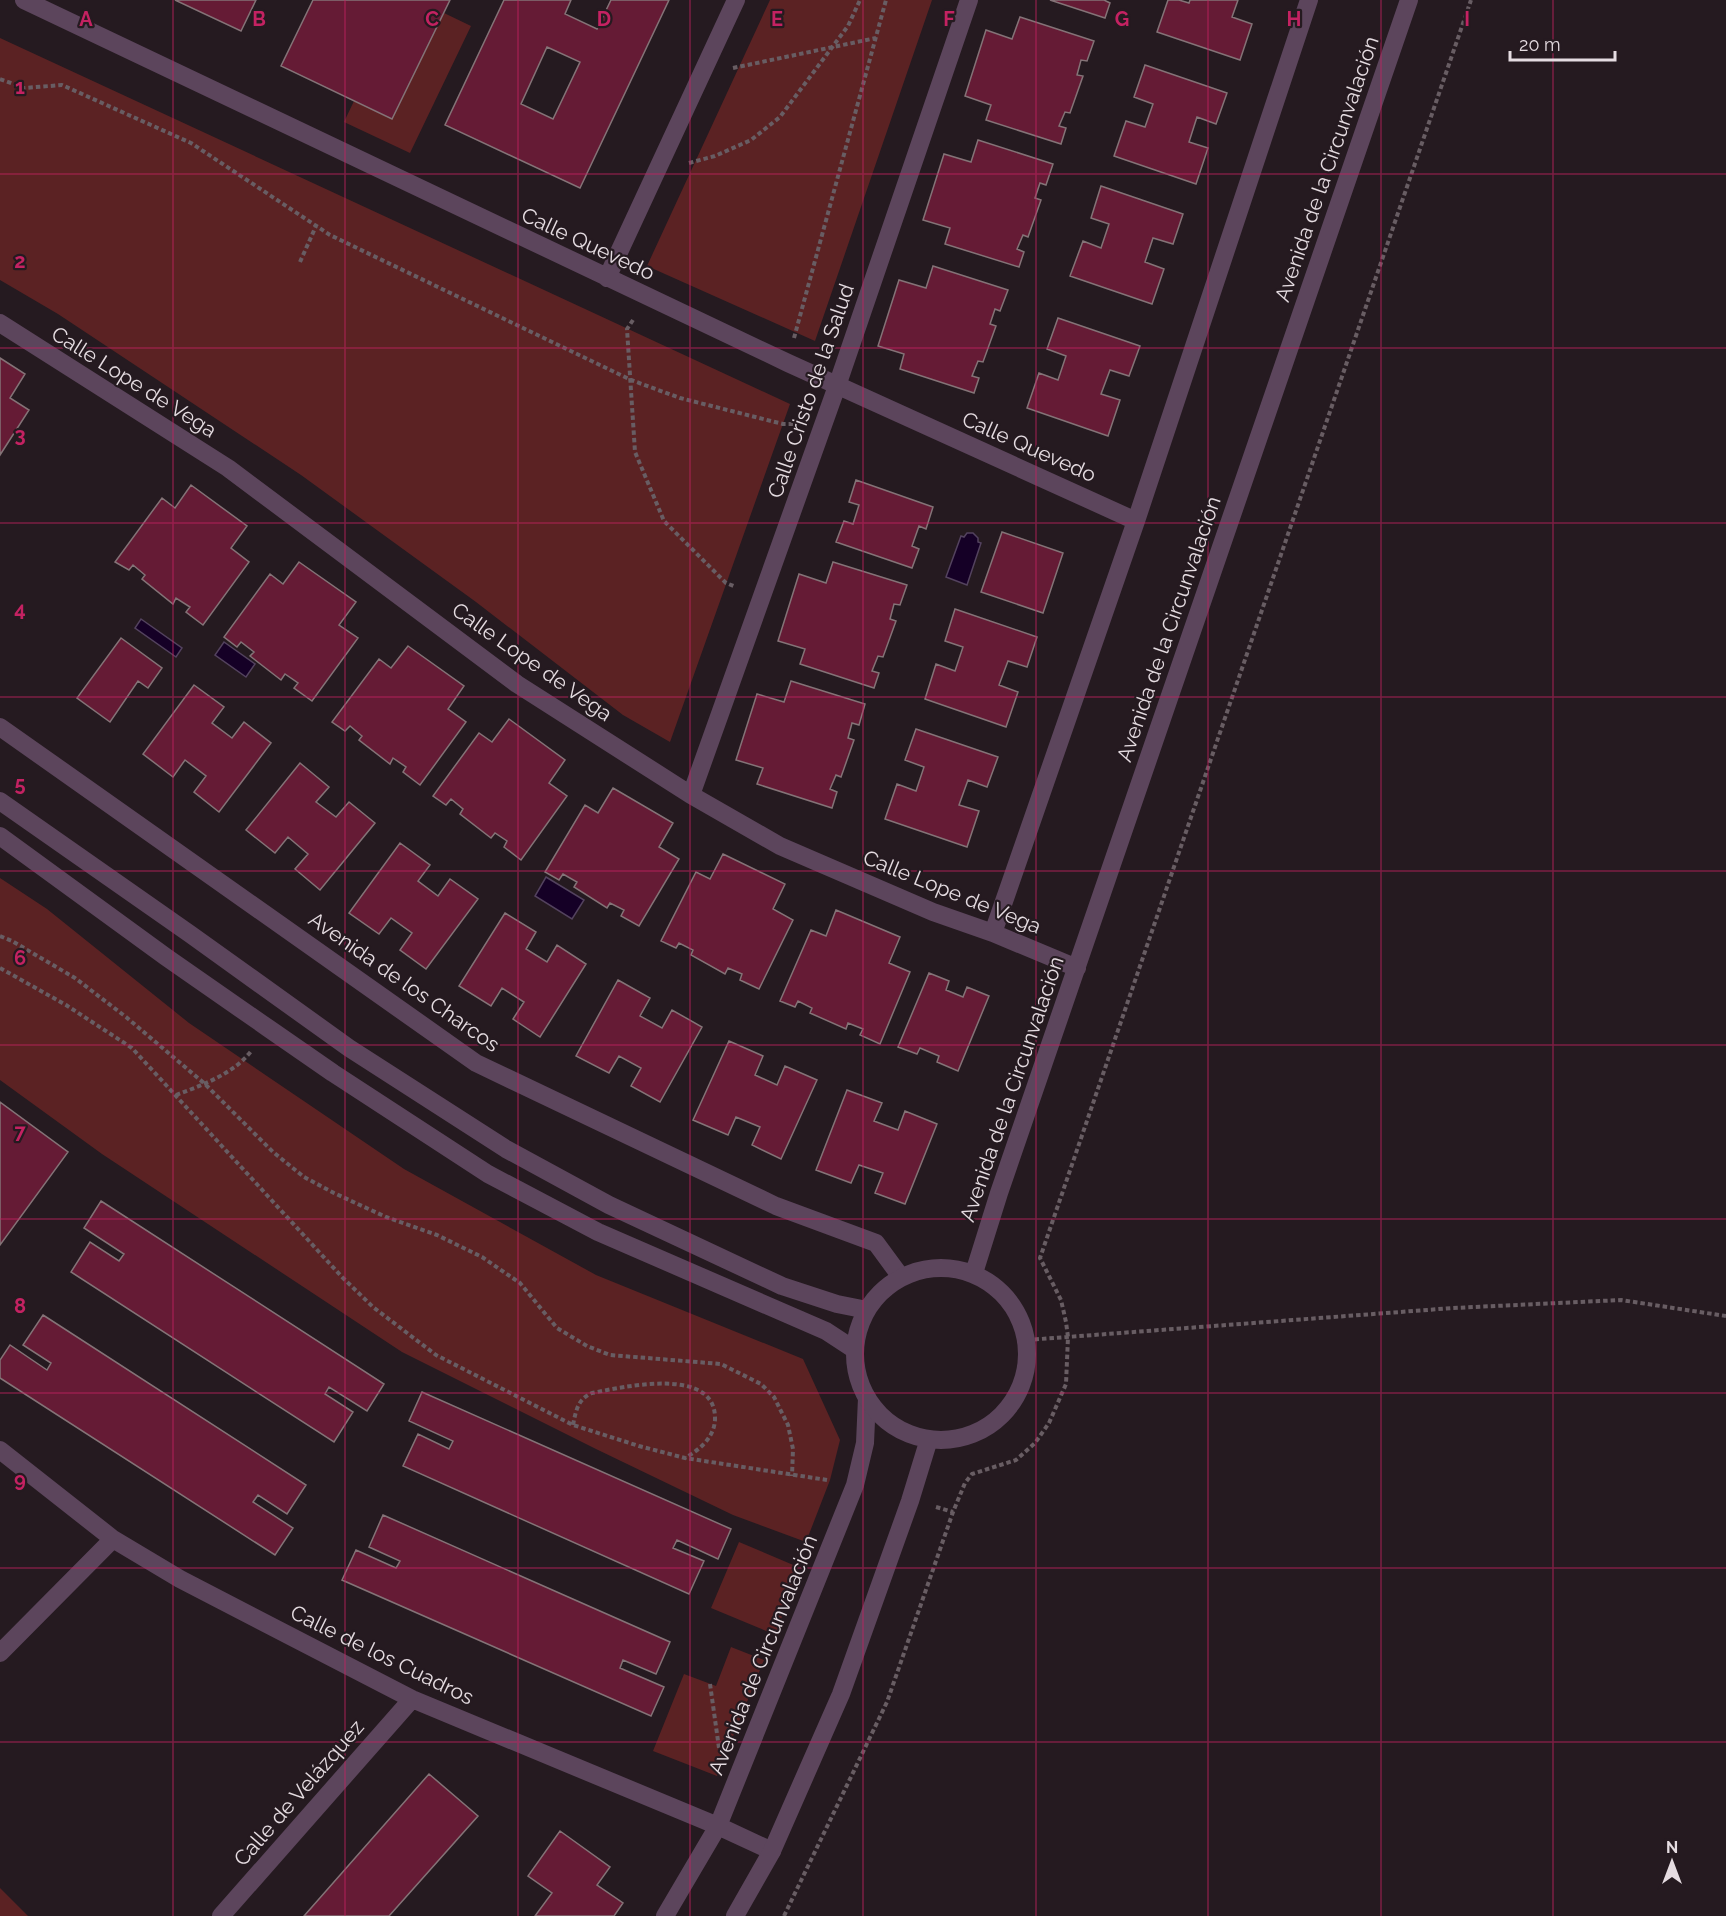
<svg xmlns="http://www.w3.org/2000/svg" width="1726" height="1916" font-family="Raleway,sans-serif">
<rect width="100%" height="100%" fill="#251a20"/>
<path fill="#5b2223" d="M 770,0 L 932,0 L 815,341 L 647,266 Z
M 444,13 L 471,26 L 410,153 L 344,122 L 354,101 L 392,119 Z
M 0,38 L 790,404 L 670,742 L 623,715 L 476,602 L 301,475 L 58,314 L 0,280 Z
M 0,878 L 47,909 L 189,1023 L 404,1169 L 596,1275 L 803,1359 L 840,1440 L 830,1480 L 806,1542 L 733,1515 L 596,1449 L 402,1352 L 102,1154 L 0,1080 Z
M 739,1542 L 798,1567 L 776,1635 L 711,1608 Z
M 731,1647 L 764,1660 L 717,1776 L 653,1751 L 684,1674 L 716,1686 Z
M 0,1888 L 28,1916 L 0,1916 Z"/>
<path fill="#150026" stroke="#53425e" stroke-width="1.5" d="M 967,533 L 973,533 L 978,538 L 978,542 L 981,543 L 967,585 L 946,577 L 961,536 L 964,537 Z
M 141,619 L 182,648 L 176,657 L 135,628 Z
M 224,642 L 255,664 L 246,677 L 215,655 Z
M 546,877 L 584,900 L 572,919 L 535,896 Z"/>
<path fill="#651b35" stroke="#847377" stroke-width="1.5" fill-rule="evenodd" d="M 175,0 L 256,0 L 241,31 Z
M 313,0 L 450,0 L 392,119 L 281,66 Z
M 504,0 L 571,0 L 565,14 L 597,29 L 611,0 L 669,0 L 580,188 L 445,125 ZM 547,47 L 580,62 L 553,119 L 521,104 Z
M 1050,0 L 1104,0 L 1110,3 L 1105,18 Z
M 1168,0 L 1179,0 L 1189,3 L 1190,0 L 1238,0 L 1232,17 L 1252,24 L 1240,60 L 1157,32 Z
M 1020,17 L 1094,41 L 1087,61 L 1081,60 L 1077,75 L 1083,76 L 1070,113 L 1065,112 L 1059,126 L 1066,128 L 1061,144 L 986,120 L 991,105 L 965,96 L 986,30 L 1012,39 Z
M 1145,65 L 1227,93 L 1216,124 L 1197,117 L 1189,142 L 1208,148 L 1196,184 L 1114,156 L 1126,121 L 1145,127 L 1153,104 L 1134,97 Z
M 978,140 L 1053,164 L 1046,185 L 1040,183 L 1035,198 L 1041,200 L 1028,237 L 1023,235 L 1017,249 L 1024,252 L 1019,267 L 945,244 L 950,228 L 923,220 L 944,154 L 971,162 Z
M 1101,186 L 1183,214 L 1173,244 L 1153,238 L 1145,262 L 1164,269 L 1152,304 L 1070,276 L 1083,241 L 1101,248 L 1109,224 L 1091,218 Z
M 933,266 L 1008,290 L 1000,311 L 995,309 L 990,324 L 996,326 L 983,362 L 978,361 L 972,376 L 979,378 L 974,393 L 900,369 L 904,354 L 878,346 L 899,280 L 926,288 Z
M 1058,318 L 1140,346 L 1129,376 L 1110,370 L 1101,394 L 1120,400 L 1108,436 L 1027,408 L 1039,373 L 1058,380 L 1066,356 L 1047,349 Z
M 0,358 L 25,374 L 10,398 L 29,410 L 0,455 Z
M 856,480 L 933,507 L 926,529 L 919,526 L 912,546 L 919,549 L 912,568 L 836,542 L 844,521 L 853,524 L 859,505 L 849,502 Z
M 191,485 L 247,526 L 231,548 L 249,562 L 203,625 L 186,612 L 190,607 L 176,598 L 173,604 L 142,579 L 145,575 L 133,565 L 129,570 L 115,562 L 162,498 L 175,508 Z
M 1002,532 L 1063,553 L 1043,613 L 981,592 Z
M 299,562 L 356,602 L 339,625 L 358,638 L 312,701 L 294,688 L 298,683 L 285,674 L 281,680 L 250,656 L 254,652 L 241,642 L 237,647 L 224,637 L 270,574 L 283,584 Z
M 833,562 L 907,585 L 900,605 L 894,604 L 890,619 L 896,621 L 883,657 L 878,656 L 872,671 L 879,673 L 874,688 L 800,664 L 805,649 L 778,641 L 799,574 L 826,583 Z
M 955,609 L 1037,637 L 1027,667 L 1008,661 L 999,685 L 1018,692 L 1006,727 L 925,699 L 936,664 L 955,671 L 963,647 L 945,641 Z
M 121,638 L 162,668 L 148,688 L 138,681 L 110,722 L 77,698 Z
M 408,646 L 464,686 L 448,709 L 466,722 L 420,785 L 403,772 L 406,767 L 393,758 L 390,764 L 359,740 L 362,736 L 350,726 L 345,731 L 332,722 L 379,659 L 391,668 Z
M 791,681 L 865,704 L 859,725 L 852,723 L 848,738 L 854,740 L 841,777 L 836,775 L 830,789 L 837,792 L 832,808 L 757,784 L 763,768 L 736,760 L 757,694 L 784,702 Z
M 194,685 L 224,707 L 212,723 L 232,738 L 244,722 L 271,743 L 219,812 L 194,792 L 206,776 L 185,760 L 173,777 L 143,754 Z
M 509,719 L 565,760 L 549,783 L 567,796 L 521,860 L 504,847 L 507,841 L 495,833 L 491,838 L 460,814 L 463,809 L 451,799 L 446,805 L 433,796 L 479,733 L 492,742 Z
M 916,729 L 998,757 L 987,787 L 968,780 L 959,805 L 979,811 L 967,847 L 885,819 L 897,784 L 916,791 L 924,767 L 905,760 Z
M 300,763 L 329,787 L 316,802 L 336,817 L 349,802 L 375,823 L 320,890 L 295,869 L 308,854 L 288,837 L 275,853 L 246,830 Z
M 613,788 L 673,823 L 659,847 L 679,859 L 639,926 L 621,916 L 624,910 L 610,903 L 607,908 L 574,887 L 577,882 L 563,874 L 559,880 L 545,872 L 585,805 L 598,813 Z
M 400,843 L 430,865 L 418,881 L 438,896 L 450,879 L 478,899 L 426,969 L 400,950 L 412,933 L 391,918 L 379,934 L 349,913 Z
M 723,854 L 785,884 L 773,909 L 793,920 L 759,989 L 740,980 L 742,974 L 728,968 L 725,974 L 691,955 L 693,950 L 679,943 L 676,948 L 661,941 L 696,872 L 710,879 Z
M 836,910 L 900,937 L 889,963 L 910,972 L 880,1044 L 860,1035 L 863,1029 L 848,1023 L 846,1029 L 810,1013 L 812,1008 L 798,1001 L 795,1007 L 780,1001 L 811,930 L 826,936 Z
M 505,913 L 536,932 L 526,949 L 547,962 L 557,945 L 586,964 L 540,1037 L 513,1019 L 524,1002 L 502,988 L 491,1006 L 459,986 Z
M 929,973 L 949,981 L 946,990 L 963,997 L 967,987 L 989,996 L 958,1071 L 937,1062 L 939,1056 L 920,1048 L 917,1054 L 898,1047 Z
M 618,980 L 650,998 L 640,1016 L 662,1028 L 672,1010 L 702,1027 L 660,1102 L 631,1086 L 641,1068 L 619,1056 L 609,1073 L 576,1056 Z
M 729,1041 L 763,1056 L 755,1075 L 777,1085 L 785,1066 L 817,1080 L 781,1159 L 752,1145 L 760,1127 L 736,1117 L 728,1135 L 693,1120 Z
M 847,1090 L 882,1103 L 874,1121 L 898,1130 L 905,1111 L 937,1124 L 905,1204 L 875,1193 L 883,1173 L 859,1165 L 851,1183 L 816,1170 Z
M 0,1102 L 68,1152 L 0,1245 Z
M 101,1201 L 384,1384 L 367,1411 L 329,1387 L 325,1394 L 353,1412 L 334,1442 L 71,1272 L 90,1242 L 119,1261 L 124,1254 L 84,1228 Z
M 43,1315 L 306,1485 L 287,1514 L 258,1495 L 253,1502 L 293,1528 L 275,1555 L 0,1378 L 0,1360 L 10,1345 L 47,1370 L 51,1363 L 23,1345 Z
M 422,1392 L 731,1529 L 718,1559 L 677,1540 L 673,1548 L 704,1561 L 689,1594 L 403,1466 L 418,1434 L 449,1449 L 453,1441 L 409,1421 Z
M 383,1515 L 670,1642 L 656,1674 L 623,1660 L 620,1668 L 664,1687 L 651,1716 L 342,1580 L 356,1550 L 396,1568 L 400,1561 L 369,1547 Z
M 429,1774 L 478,1816 L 389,1916 L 304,1916 Z
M 560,1831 L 610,1867 L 597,1885 L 623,1903 L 614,1916 L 535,1916 L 552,1893 L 528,1876 Z"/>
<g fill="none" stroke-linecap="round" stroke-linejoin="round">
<path stroke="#685d63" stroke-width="4" stroke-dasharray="4.5 3" stroke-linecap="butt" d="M 733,68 L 876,38
M 0,79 L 24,88 L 62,85 L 191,143 L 330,235 L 631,380 L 680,398 L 783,424 L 795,424
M 689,163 L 715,156 L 751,140 L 780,117 L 848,26 L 860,0
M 300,262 L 316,226
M 633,320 L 627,329 L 635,452 L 664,521 L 726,583 L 736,587
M 794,338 L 886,0
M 0,936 L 12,941 L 75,978 L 126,1017 L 205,1084 L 273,1152 L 304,1177 L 334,1193 L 386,1217 L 437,1235 L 482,1257 L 520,1283 L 557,1328 L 587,1346 L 610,1355 L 721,1364 L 761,1384 L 774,1397 L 788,1425 L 793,1449 L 792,1476
M 0,968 L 66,1005 L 132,1048 L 342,1277 L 373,1307 L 436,1355 L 573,1425 L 639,1446 L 685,1458 L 827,1480
M 176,1095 C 203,1085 235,1073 252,1050
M 1027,1340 L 1453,1308 L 1621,1300 L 1726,1316
M 573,1425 C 576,1410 578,1399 592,1393 C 623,1387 717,1365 715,1420 C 714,1438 699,1450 685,1458
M 936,1507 L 953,1512
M 710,1684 L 719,1748
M 784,1916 L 887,1702 L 953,1512 L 965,1483 L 972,1474 L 1016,1460 L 1035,1443 L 1049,1423 L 1066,1384 L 1068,1337 L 1066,1322 L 1061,1300 L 1040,1258 L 1471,0"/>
<path stroke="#5c455c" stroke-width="18" d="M 24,0 L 788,363 L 1136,521
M 607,278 L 736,0
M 0,323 L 228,468 L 517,684 L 691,795 L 780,846 L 933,912 L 993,933 L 1077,968
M 0,727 L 476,1063 L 776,1206 L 876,1243 L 901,1277
M 691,795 L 837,386 L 969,0
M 993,933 L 1136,521 L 1309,0
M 0,1450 L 113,1539 L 180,1579 L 412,1699 L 718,1826 L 772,1851
M 0,1653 L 113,1539
M 221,1916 L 412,1699
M 665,1916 L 718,1826 L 855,1485 L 865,1443 L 867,1398"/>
<path stroke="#5c455c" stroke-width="18" d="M 0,801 L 190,934 L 349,1048 L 506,1149 L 609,1205 L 782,1286 L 837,1304 L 867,1310
M 0,836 L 166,957 L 268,1028 L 333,1073 L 488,1174 L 598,1232 L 826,1331 L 855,1350
M855 1354a86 86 0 1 1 172 0a86 86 0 1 1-172 0Z
M 974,1273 L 999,1193 L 1409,0
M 735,1916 L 772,1851 L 841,1694 L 910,1501 L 929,1439"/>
</g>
<path fill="none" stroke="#c42262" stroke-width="1.5" stroke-opacity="0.55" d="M 173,0 L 173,1916M 345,0 L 345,1916M 518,0 L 518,1916M 690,0 L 690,1916M 863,0 L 863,1916M 1036,0 L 1036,1916M 1208,0 L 1208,1916M 1381,0 L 1381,1916M 1553,0 L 1553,1916M 0,174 L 1726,174M 0,348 L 1726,348M 0,523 L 1726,523M 0,697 L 1726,697M 0,871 L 1726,871M 0,1045 L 1726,1045M 0,1219 L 1726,1219M 0,1393 L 1726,1393M 0,1568 L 1726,1568M 0,1742 L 1726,1742"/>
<g text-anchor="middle" stroke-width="4.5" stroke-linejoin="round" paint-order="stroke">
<g font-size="21" fill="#e5dce1" stroke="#251a20">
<text transform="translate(1327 169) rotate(-71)" y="7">Avenida de la Circunvalación</text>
<text transform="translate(588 244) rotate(25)" y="7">Calle Quevedo</text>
<text transform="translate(134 382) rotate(32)" y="7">Calle Lope de Vega</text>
<text transform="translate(811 391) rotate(-71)" y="7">Calle Cristo de la Salud</text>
<text transform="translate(1029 447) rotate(24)" y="7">Calle Quevedo</text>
<text transform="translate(1169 629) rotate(-71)" y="7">Avenida de la Circunvalación</text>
<text transform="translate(532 662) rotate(35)" y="7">Calle Lope de Vega</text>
<text transform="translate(952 892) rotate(22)" y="7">Calle Lope de Vega</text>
<text transform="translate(404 982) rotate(35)" y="7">Avenida de los Charcos</text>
<text transform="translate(1012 1089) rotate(-71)" y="7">Avenida de la Circunvalación</text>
<text transform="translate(382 1655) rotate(26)" y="7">Calle de los Cuadros</text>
<text transform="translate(763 1655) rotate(-68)" y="7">Avenida de Circunvalación</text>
<text transform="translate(299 1793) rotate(-49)" y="7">Calle de Velázquez</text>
</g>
</g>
<g font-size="20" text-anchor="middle" font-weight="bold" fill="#c42262" stroke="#251a20" stroke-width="4.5" stroke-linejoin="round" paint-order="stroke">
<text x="86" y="26">A</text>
<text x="259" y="26">B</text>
<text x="432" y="26">C</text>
<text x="604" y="26">D</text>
<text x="777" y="26">E</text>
<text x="949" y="26">F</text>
<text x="1122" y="26">G</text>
<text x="1294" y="26">H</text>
<text x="1467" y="26">I</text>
<text x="20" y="94">1</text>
<text x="20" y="268">2</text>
<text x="20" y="442">3</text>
<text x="20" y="616">4</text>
<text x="20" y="791">5</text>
<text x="20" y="965">6</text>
<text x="20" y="1139">7</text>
<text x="20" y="1313">8</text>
<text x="20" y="1487">9</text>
</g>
<g transform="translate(1672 1862)" stroke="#251a20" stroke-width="4.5" paint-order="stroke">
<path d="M0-4.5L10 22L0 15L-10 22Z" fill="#e5dce1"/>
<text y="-9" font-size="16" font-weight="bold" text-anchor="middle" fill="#e5dce1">N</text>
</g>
<path d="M1510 51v9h105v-9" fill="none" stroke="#e5dce1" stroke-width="3"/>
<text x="1519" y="51" font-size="18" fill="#e5dce1" stroke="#251a20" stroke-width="4.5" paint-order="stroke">20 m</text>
</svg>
